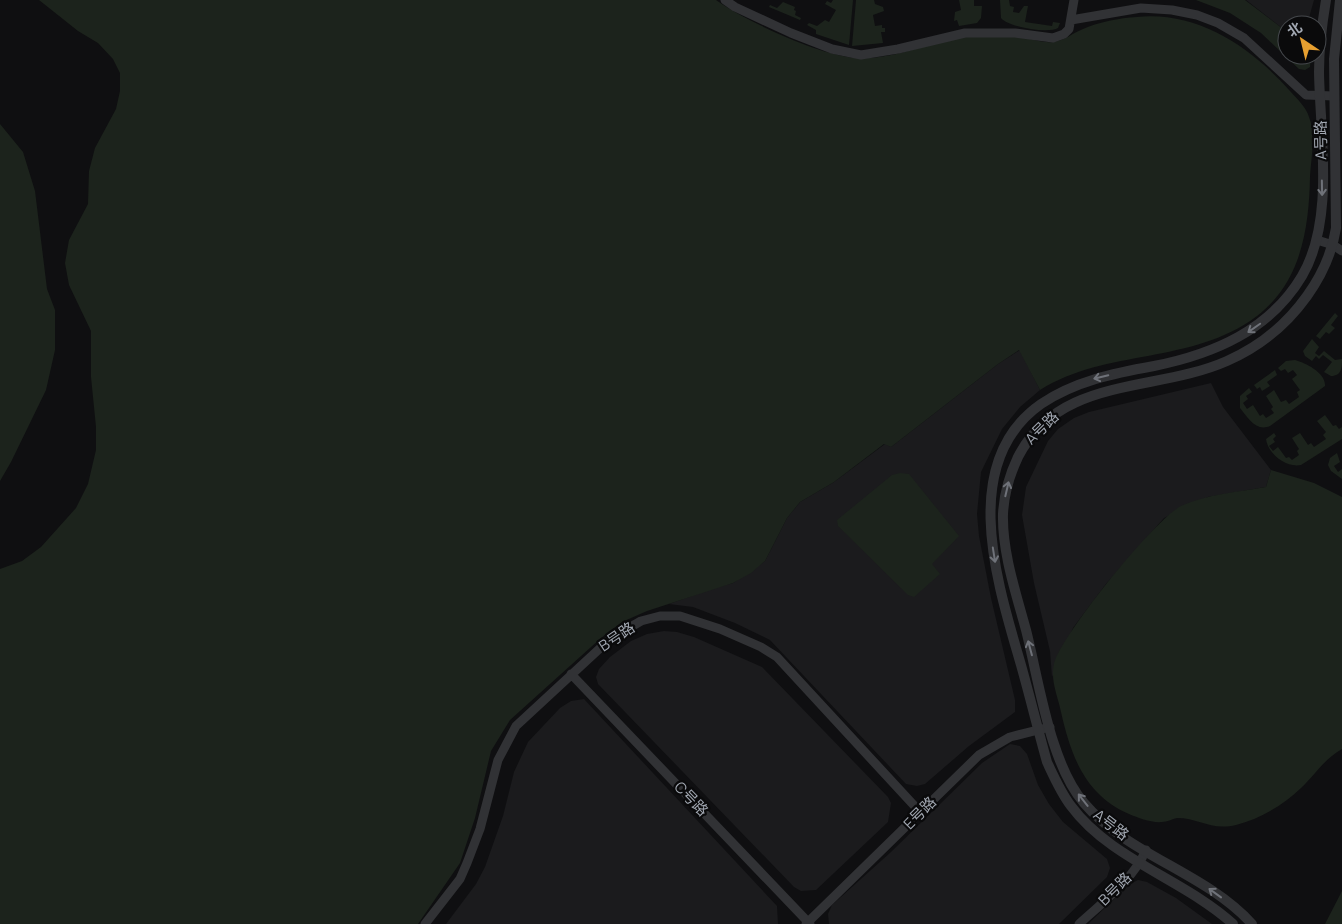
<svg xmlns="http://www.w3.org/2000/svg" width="1342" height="924" font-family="Manrope,'Noto Sans SC',sans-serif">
<rect width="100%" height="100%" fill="#0f0f11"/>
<path fill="#1b1b1d" d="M 1246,0 L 1314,0 L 1307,25 L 1287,25 L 1287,32 Z
M 1020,350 L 1040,390 L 1020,407 L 1002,429 L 981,472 L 977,514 L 979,536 L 991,598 L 1015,700 L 1015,712 L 969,746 L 925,784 L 917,786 L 906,784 L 770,640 L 735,623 L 693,607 L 669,604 L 714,588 L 733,583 L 765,561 L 787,518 L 800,502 L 834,482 L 885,444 L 891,447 L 998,364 Z
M 1211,383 L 1223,407 L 1271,470 L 1266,487 L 1208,497 L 1164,518 L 1106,584 L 1073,628 L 1052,677 L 1050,651 L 1034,583 L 1022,515 L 1026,487 L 1048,441 L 1058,429 L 1074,418 L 1089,412 Z
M 664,631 L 677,632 L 694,637 L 762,667 L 888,797 L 891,803 L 888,822 L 816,890 L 801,891 L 794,887 L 598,684 L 596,677 L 599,669 L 610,657 L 631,641 L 647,634 Z
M 584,699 L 777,906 L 778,924 L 446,924 L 476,884 L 485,867 L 503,816 L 514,772 L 528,742 L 560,708 L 571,701 Z
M 1010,744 L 1020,746 L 1027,754 L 1038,785 L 1049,804 L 1063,822 L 1107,859 L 1110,868 L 1107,877 L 1059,924 L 829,924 L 828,914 L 832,905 L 891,852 L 982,763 Z
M 1138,880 L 1147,882 L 1176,898 L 1212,924 L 1088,924 L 1130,884 Z"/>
<path fill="#1c231c" d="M 39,0 L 716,0 C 745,21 821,56 857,58 C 894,60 930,42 965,37 C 984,35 1007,35 1026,38 C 1035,40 1044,43 1053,42 C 1064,41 1073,33 1083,29 C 1099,22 1119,18 1137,17 C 1198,11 1251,47 1290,91 C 1297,99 1306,107 1309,117 C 1316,134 1311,159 1310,177 C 1309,229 1301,282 1257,316 C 1192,365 1107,348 1040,390 L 1019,350 L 998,364 L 891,447 L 884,444 L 834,482 L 800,502 L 787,518 L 765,561 L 751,573 L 733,583 L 647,611 L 622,622 L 601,638 L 510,720 L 491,751 L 475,818 L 460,863 L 418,924 L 0,924 L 0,569 L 22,561 L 41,547 L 76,508 L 88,484 L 96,450 L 96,427 L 91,377 L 91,331 L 69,285 L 65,263 L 69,240 L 88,204 L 89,171 L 95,148 L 116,109 L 120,91 L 120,73 L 113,59 L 98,43 L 78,31 Z
M 833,0 L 853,0 L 849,45 L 816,34 L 816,30 L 807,25 L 809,23 L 817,26 L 825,20 L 829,22 L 836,10 L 825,4 L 827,1 L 831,3 Z
M 856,0 L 874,0 L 875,4 L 883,7 L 884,11 L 873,15 L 875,26 L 882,25 L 882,28 L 885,28 L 885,32 L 881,32 L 883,43 L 852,46 Z
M 959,0 L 974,0 L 974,6 L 982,6 L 981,18 L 977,23 L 959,26 L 957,20 L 954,21 L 955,12 L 961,10 Z
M 1000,0 L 1009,0 L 1010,6 L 1014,7 L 1013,12 L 1019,13 L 1024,6 L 1028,6 L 1025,22 L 1052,26 L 1053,22 L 1060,23 L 1058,28 C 1048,34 1008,27 1001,18 Z
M 1196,0 L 1245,0 L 1287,32 L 1287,55 L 1311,55 L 1310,67 L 1305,70 L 1299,69 L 1261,33 L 1230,13 Z
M 783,2 L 795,7 L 794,10 L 796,11 L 795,15 L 801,18 L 800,20 L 769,7 L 770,5 L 777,8 Z
M 0,124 L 23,152 L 35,191 L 47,289 L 55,310 L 55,350 L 46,390 L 11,462 L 0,481 Z
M 1335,313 L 1338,316 L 1331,325 L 1335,328 L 1329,334 L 1326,332 L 1320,339 L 1316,336 Z
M 1312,339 L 1319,347 L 1315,353 L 1319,356 L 1324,351 L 1335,360 L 1342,359 C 1342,367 1342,376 1331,376 L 1324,372 L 1332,362 L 1323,355 L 1319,359 L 1316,356 L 1312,361 L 1305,356 L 1303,351 Z
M 1295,360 C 1306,363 1326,373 1325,386 L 1270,426 C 1256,432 1248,418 1240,408 L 1240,396 L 1249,388 L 1252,392 L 1246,396 L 1248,399 L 1243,403 L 1247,409 L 1253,405 L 1260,416 L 1263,414 L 1266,418 L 1274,413 L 1271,409 L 1273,407 L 1266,396 L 1274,390 L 1281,402 L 1286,400 L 1289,404 L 1299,397 L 1297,392 L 1300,390 L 1292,379 L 1297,375 L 1293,370 L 1288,373 L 1285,369 L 1281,371 L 1278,368 L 1286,361 Z
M 1275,370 L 1277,375 L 1267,382 L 1270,386 L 1262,391 L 1260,387 L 1257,389 L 1254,385 Z
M 1325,415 L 1333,426 L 1336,425 L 1339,429 L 1342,427 L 1342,439 L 1301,465 C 1286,468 1268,454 1266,439 L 1274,433 L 1276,436 L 1273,439 L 1275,442 L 1269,446 L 1273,451 L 1278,447 L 1286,458 L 1289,457 L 1292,460 L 1299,455 L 1297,451 L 1299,449 L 1292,438 L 1300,433 L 1308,445 L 1311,443 L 1314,447 L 1326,439 L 1323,435 L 1326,432 L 1317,421 Z
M 1337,453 L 1340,462 L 1334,466 L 1338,472 L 1342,469 L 1342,479 L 1331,471 L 1328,465 L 1330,458 Z
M 1271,470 L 1314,483 L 1342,497 L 1342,749 C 1323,760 1316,774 1301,788 C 1284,805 1259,819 1236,825 C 1211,831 1199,818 1177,818 C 1172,819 1167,822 1162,822 C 1151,823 1139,818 1129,814 C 1085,795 1071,756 1061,712 C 1058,697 1050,680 1054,664 C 1061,635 1155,519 1181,506 C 1207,494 1238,492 1266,487 Z
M 900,473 L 909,474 L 959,536 L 932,564 L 940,574 L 914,597 L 908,595 L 838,526 L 837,520 L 892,475 Z
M 1342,891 L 1342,924 L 1325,924 Z"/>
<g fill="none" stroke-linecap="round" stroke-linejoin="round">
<path stroke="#313235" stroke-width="9" d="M 725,0 L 735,7 L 791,33 L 832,49 L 861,55 L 898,49 L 965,33 L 1015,33 L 1053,38 L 1064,34 L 1069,29 L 1074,0
M 1071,20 L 1141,8 L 1172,10 L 1197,15 L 1218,23 L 1244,38 L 1306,95 L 1334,96
M 1317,240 L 1333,245 L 1342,251
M 571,674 L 810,924
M 425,924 L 460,879 L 467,863 L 480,829 L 498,760 L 516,726 L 610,639 L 641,621 L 660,616 L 680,616 L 720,629 L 761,647 L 777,657 L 921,813
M 806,924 L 979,755 L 1010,737 L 1050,727
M 1079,924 C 1103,902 1133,880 1146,850"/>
<path stroke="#313235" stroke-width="10" d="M 1233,924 C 1185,880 1110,859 1071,806 C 1061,793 1054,777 1047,762 C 1038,730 1030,697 1021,665 C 998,585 957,463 1041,404 C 1075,381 1115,373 1154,366 C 1214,354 1270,330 1302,276 C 1335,220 1320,135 1319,72 C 1319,48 1322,24 1326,0
M 1252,924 C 1205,872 1129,856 1084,803 C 1050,764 1039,681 1026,630 C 1016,593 1002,552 1003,514 C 1004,494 1010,474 1018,457 C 1060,375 1155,393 1227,361 C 1259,347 1287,324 1307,296 C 1322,275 1332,254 1336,228 L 1334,59 L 1340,0"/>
</g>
<defs><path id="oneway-shaft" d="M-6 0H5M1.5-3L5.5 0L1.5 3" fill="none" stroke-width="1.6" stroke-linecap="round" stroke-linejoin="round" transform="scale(1.25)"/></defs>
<g stroke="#6f7279">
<use href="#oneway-shaft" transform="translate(1322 188) rotate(89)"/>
<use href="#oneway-shaft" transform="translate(1254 328) rotate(145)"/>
<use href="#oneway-shaft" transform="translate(1101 377) rotate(166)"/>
<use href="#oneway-shaft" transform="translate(1007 489) rotate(-77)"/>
<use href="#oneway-shaft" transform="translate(994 555) rotate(81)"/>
<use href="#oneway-shaft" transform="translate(1030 648) rotate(-105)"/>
<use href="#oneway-shaft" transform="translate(1083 800) rotate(-128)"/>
<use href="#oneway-shaft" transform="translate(1215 893) rotate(-144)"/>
</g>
<g text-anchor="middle" stroke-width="4.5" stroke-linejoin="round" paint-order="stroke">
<g font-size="15" fill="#a1a7b1" stroke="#0a0a0b">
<text transform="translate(1321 140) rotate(-91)" y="5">A号路</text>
<text transform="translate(1042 428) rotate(-45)" y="5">A号路</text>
<text transform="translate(617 637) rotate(-34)" y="5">B号路</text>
<text transform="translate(691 799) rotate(46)" y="5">C号路</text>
<text transform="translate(920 813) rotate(-45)" y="5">E号路</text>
<text transform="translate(1111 825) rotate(38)" y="5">A号路</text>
<text transform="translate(1115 889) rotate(-45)" y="5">B号路</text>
</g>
</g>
<g transform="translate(1302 40) rotate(325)"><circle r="24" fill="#0a0a0b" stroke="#46494d"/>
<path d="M0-4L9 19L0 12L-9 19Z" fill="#e7a030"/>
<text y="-8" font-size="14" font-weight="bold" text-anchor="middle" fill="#a1a7b1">北</text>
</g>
</svg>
